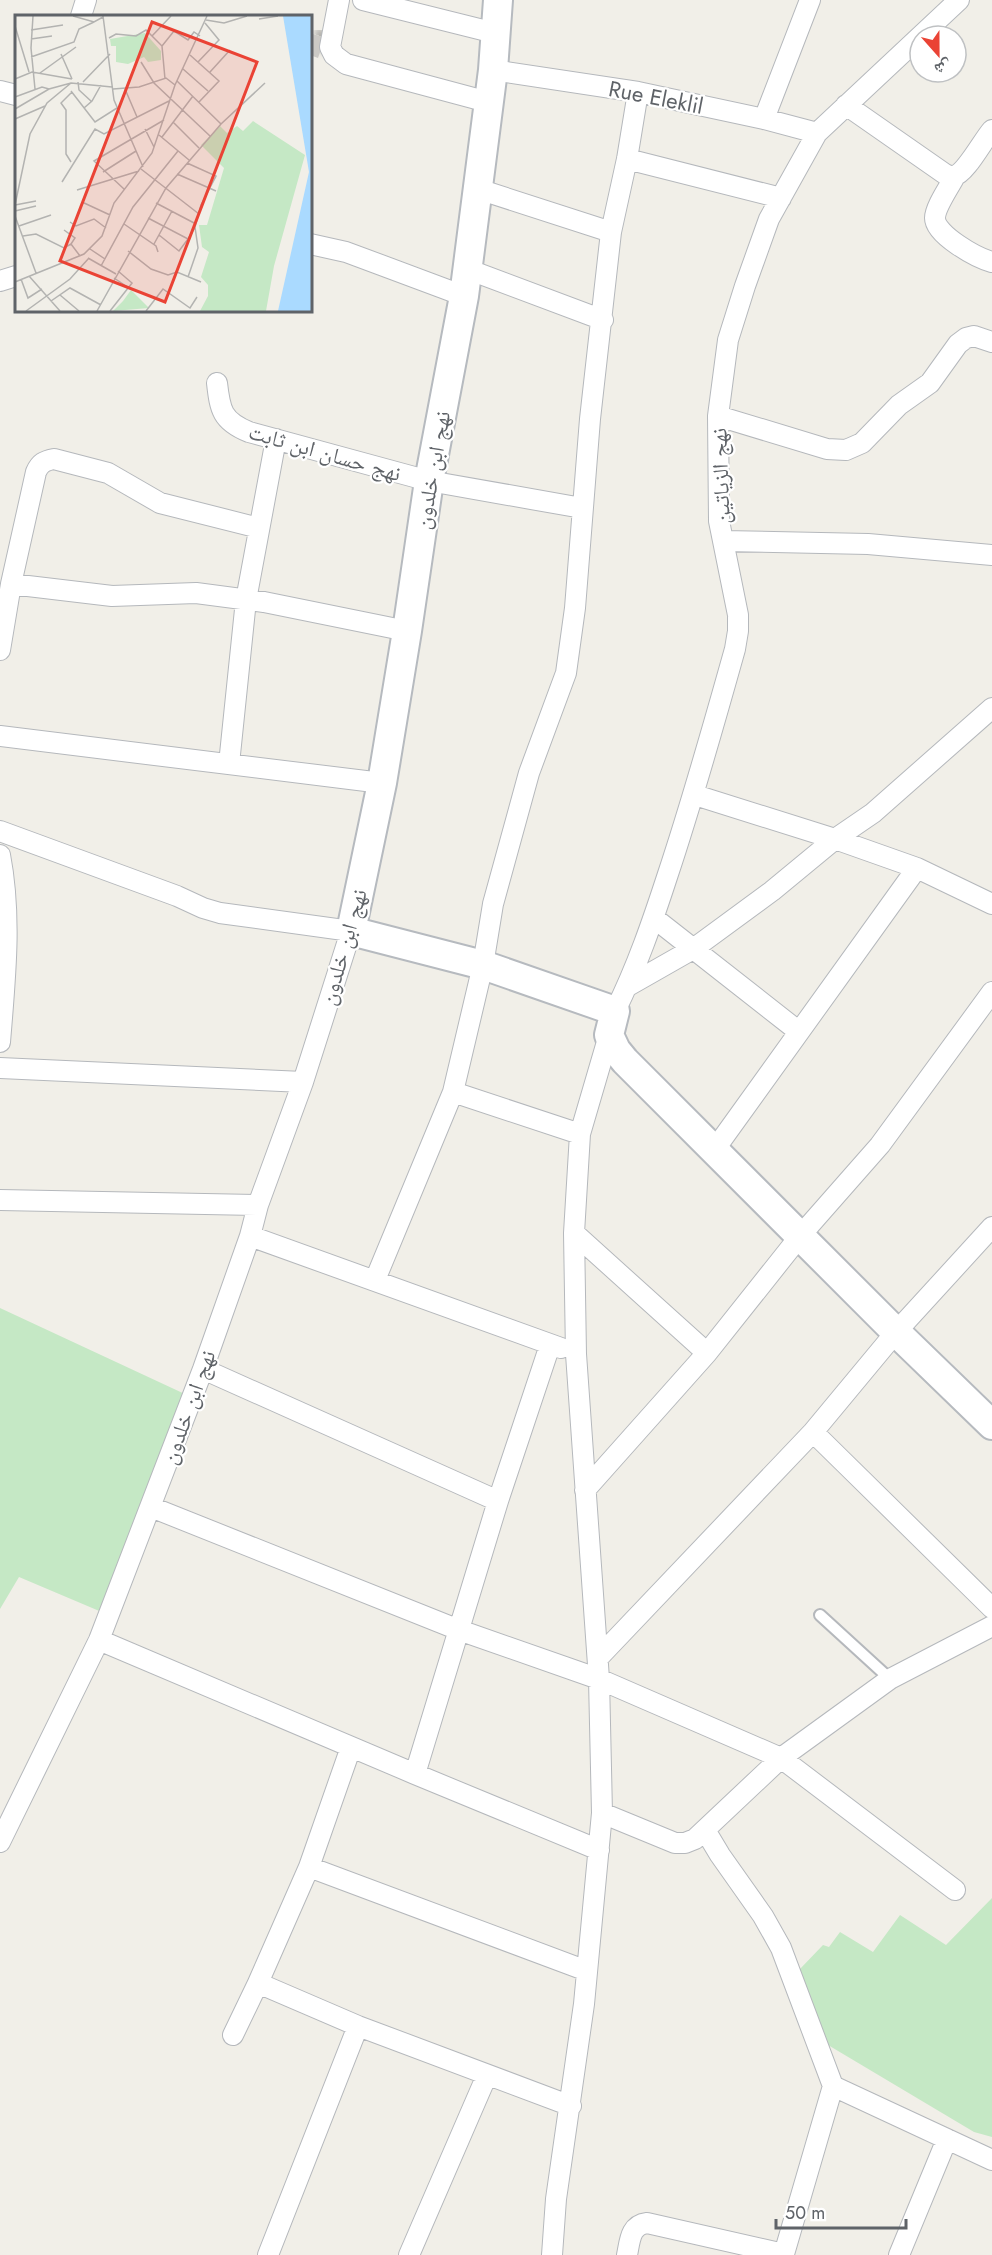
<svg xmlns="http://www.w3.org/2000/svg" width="992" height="2255" font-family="Jost,'Noto Naskh Arabic',sans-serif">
<defs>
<filter id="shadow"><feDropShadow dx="5.5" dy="-5.5" stdDeviation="3" flood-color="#0004"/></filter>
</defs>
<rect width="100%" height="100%" fill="#f1efe8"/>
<path fill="#c5e8c5" d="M 0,1308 L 202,1402 L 104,1613 L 19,1577 L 0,1609 Z
M 992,1898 L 992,2137 L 974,2132 L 828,2045 L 799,1970 L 823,1945 L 829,1947 L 840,1932 L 873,1952 L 900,1915 L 946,1945 Z"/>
<path fill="#cccac5" filter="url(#shadow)" d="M 310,33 L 325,38 L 318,58 L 310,55 Z"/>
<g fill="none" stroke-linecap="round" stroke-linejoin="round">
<defs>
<path id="lane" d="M 820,1615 L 890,1679"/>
<path id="street" d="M 339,0 L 330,47 L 334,55 L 346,64 L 488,102
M 363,0 L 495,33
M 81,16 L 86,0
M 493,70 L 638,92 L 764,119 L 817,133
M 0,91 L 16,95
M 846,105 L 945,174 C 948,175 951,177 954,176 C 966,173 983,140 992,130
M 764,119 L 810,0
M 627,159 L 781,198
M 955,176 C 950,186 935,207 935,218 C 935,235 977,258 992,262
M 478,189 L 611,232
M 310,244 L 346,252 L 464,296
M 467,269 L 603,320
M 0,281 L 16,276
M 217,383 C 220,410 222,421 249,432 L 429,481 L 582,508
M 718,416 L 827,449 L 846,450 L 862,443 L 899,405 L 930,383 L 958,344 L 966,338 L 974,336 L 992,342
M 723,541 L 868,544 L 992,555
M 11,584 L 36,472 C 40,463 44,461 54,459 L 108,473 L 160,503 L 259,528
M 0,650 L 11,584 L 112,596 L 196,593 L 264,602 L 407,631
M 0,736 L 382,783
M 229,764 L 246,600 L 276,439
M 695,795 L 835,839 L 917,868 L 992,904
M 0,831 L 177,896 L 203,908 L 220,913 L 351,931 L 303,1082 L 258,1205 L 250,1236 L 203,1369 L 99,1640 L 0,1842
M 0,855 C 12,917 5,980 0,1042
M 654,918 L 798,1031
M 628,986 L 693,949 L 772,891 L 835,839 L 873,813 L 992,708
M 615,1011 C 637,967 653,920 668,874 C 693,799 714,724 735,649 L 738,631 L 738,615 L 719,521 L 718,416 L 728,340 L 745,286 L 769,219 L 817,133 L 959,0
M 0,1068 L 303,1082
M 453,1092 L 580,1134
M 715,1149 L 917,868
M 0,1200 L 258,1205
M 574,1233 L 707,1353
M 250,1236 L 561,1348
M 375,1280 L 453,1092 L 483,965 L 493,904 L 529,773 L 566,673 L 575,608 L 590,419 L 611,232 L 627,159 L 638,92
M 203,1369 L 498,1501
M 813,1432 L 992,1608
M 585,1490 L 707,1353 L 800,1236 L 880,1145 L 992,992
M 151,1507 L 459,1630 L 599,1679 L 781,1758 L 955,1890
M 99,1640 L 415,1774 L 599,1850
M 598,1658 L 813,1432 L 896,1332 L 992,1227
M 351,1747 L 309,1867 L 258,1983 L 358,2026 L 571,2106
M 415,1774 L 498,1501 L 550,1345
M 602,1813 L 675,1843 L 685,1843 L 695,1839 L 781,1758 L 890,1679 L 992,1626
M 705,1830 L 720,1855 L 763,1916 L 781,1948 L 833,2086 L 992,2160
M 309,1867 L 587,1971
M 233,2035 L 258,1983
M 268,2255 L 358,2026
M 409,2255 L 487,2075
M 552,2255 L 556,2199 L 584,2004 L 602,1813 L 599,1679 L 576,1354 L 574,1233 L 580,1134 L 609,1035
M 627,2255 C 630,2241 630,2225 647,2223 L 784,2254 L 833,2086
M 899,2255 L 947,2139"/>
<path id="secondary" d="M 498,0 L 493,70 L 464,296 L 429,481 L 407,631 L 382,783 L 351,931 L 483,965 L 615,1011 L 609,1035 L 616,1050 L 625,1061 L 896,1332 L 992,1425"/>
</defs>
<use href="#lane" stroke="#b5b8bc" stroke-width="14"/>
<use href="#street" stroke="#b5b8bc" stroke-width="22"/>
<use href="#secondary" stroke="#b6babf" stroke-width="32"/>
<use href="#lane" stroke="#fff" stroke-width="10"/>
<use href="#street" stroke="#fff" stroke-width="20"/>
<use href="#secondary" stroke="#fff" stroke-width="28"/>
</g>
<g text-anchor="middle" stroke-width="4.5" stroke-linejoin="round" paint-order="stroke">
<g font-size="22" fill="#5f6368" stroke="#fff">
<text transform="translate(656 97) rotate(11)" y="8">Rue Eleklil</text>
<text transform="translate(325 452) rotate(16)" y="8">نهج حسان ابن ثابت</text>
<text transform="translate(432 470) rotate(-80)" y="8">نهج ابن خلدون</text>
<text transform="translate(720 476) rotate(-92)" y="8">نهج الزياتين</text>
<text transform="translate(343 947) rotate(-74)" y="8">نهج ابن خلدون</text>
<text transform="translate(188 1407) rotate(-70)" y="8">نهج ابن خلدون</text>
</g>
</g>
<g transform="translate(15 15)">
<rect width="297" height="297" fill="#f1efe8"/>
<path d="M 130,18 L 146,36 L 146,45 L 133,47 L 129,42 L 113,49 L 101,47 L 101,31 L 96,31 L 95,24 ZM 238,106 L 290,140 L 259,251 L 251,296 L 185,296 L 193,281 L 193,270 L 186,262 L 194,237 L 187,232 L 184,210 L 192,210 L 209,153 L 186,130 L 205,111 L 212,118 L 222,111 L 228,116 ZM 116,275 L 134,293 L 98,296 L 108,286 Z" fill="#c5e8c5"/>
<path d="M 268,1 L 297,1 L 297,296 L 263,296 L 294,157 Z" fill="#aadaff"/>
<path fill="none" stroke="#b3b3b1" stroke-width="1.5" d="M 18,1 L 16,33 L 20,74M 58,1 L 79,7 L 88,2M 88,1 L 99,85 L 128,152M 244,4 L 263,1M 191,5 L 209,8 L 232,1M 0,11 L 14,57M 16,15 L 48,10M 137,21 L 156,1M 94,23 L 101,19 L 121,21 L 131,15 L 147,31 L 150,64M 16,24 L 37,21M 147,31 L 159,16 L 173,25 L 179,17 L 185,21M 46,39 L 57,64M 175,40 L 204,66 L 184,87M 16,42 L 59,27 L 64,14 L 79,7M 126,47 L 139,68 L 195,121M 183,47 L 204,25 L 190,8M 168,54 L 193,76M 195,57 L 215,35M 25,58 L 61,32M 0,64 L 17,57 L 57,64M 162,66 L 206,109M 63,67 L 64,75 L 77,87M 68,67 L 95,39M 98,74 L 124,72 L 151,63 L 160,70M 110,74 L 122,102M 56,76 L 80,107 L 102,93M 0,82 L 27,72 L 34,74M 69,93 L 77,86 L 86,70M 0,94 L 34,74 L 56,68 L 97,72M 0,104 L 30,91M 158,107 L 184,133M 130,114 L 139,132M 144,120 L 174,145M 147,122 L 178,81M 56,147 L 51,139 L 51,95 L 46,88 L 57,77M 172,148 L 201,161 L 186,190 L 180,212 L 183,233 L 173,262M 126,154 L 184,199M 88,157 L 121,136M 162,159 L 201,176M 47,167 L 80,114 L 89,119 L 154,86M 109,174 L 79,146 L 149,105M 62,175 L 124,156M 67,187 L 95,200M 141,188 L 181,209M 0,190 L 15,119 L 32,88 L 56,68M 0,190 L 21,186M 0,196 L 21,191M 0,201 L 21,258M 133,203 L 173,224 L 180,212M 55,207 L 61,211 L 79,204 L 91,213M 109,209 L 141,231 L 143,237M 4,211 L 36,200M 49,215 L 60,223 L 56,229M 144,220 L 164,236 L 173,224M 8,221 L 21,219 L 49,233 L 56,229 L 65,241M 139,229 L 157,196M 75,234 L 90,244M 113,236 L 136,254 L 153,260 L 162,257 L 186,267M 73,243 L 101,259M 86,251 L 118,192 L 163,136M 14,261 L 45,296M 99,263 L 114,273M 6,264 L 13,283 L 27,274M 0,267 L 69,239 L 87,221 L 99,188 L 137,138 L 160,70 L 192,1M 45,280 L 64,296M 36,286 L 55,273 L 86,290M 11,296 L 55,264 L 74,243M 82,296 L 151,173 L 206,109 L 250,68M 95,296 L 117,268 L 103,256M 131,296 L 148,274 L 175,293 L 182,282"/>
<path fill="#ea4335" fill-opacity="0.15" stroke="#ea4335" stroke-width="3" d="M 137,7 L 242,47 L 150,287 L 45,246 Z"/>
<rect width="297" height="297" fill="none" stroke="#5f6368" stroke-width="3"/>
</g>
<g transform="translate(938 54) rotate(159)"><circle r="28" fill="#ffffff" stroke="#bfc1c3" stroke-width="1.5"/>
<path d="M0-4.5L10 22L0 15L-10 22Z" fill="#ea4335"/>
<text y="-9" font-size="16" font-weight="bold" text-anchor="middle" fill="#5f6368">ش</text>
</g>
<path d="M776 2219v9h130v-9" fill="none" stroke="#5f6368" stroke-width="3"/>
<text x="785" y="2219" font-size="18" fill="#5f6368" stroke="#ffffff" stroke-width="4.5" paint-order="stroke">50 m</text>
</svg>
